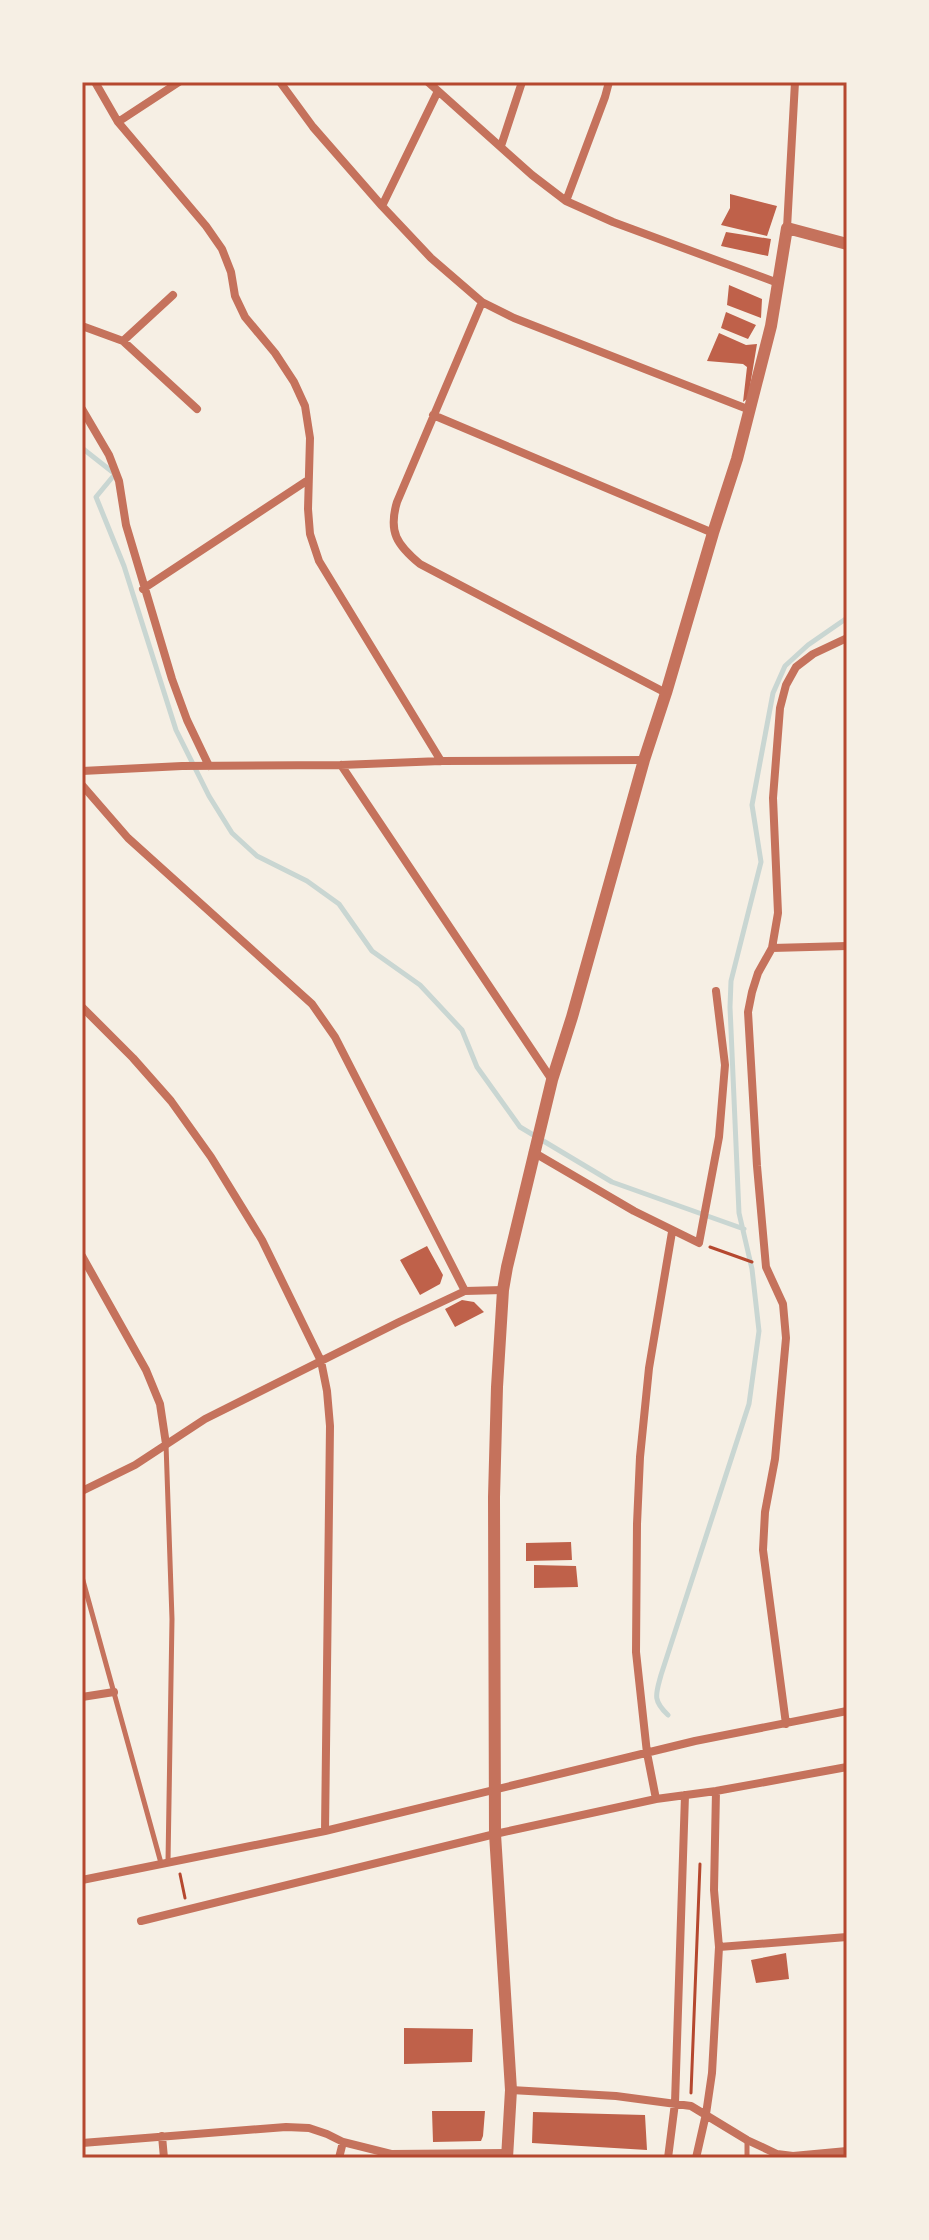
<svg xmlns="http://www.w3.org/2000/svg" width="929" height="2240" font-family="'Roboto Condensed',sans-serif">
<rect width="100%" height="100%" fill="#f6efe4"/>
<g fill="none" stroke-linecap="round" stroke-linejoin="round">
<path stroke="#c9d6d2" stroke-width="5" d="M 82,448 L 115,474 L 96,497 L 124,566 L 176,730 L 209,796 L 232,833 L 257,856 L 307,881 L 339,904 L 372,951 L 420,985 L 462,1030 L 477,1067 L 520,1127 L 612,1182 L 744,1229
M 668,1715 C 652,1700 656,1694 661,1675 L 749,1404 L 759,1331 L 752,1269 L 739,1213 L 730,1007 L 731,981 L 761,862 L 752,805 L 773,693 L 785,666 L 808,645 L 847,618"/>
</g>
<path fill="#bf614a" d="M 730,194 L 777,206 L 767,236 L 721,225 L 730,208 Z
M 726,232 L 771,239 L 768,256 L 721,246 Z
M 729,285 L 762,299 L 761,318 L 727,305 Z
M 726,312 L 756,325 L 748,339 L 721,328 Z
M 719,333 L 746,345 L 757,344 L 748,398 L 743,402 L 747,367 L 743,364 L 707,361 Z
M 427,1246 L 443,1275 L 440,1284 L 420,1295 L 400,1260 Z
M 462,1300 L 474,1302 L 484,1312 L 455,1327 L 445,1309 Z
M 571,1542 L 572,1560 L 526,1561 L 526,1543 Z
M 534,1565 L 576,1566 L 578,1587 L 534,1588 Z
M 786,1953 L 789,1979 L 756,1983 L 751,1960 Z
M 404,2028 L 473,2029 L 472,2062 L 404,2064 Z
M 432,2111 L 485,2111 L 483,2136 L 481,2141 L 433,2142 Z
M 533,2112 L 645,2115 L 647,2150 L 532,2143 Z"/>
<g fill="none" stroke-linecap="round" stroke-linejoin="round">
<path stroke="#b5482f" stroke-width="3" d="M 710,1247 L 752,1262
M 180,1874 L 185,1898
M 691,2093 L 700,1864"/>
<path stroke="#c5725c" stroke-width="5" d="M 166,1444 L 172,1619 L 168,1862
M 82,1577 L 161,1863
M 747,2140 L 747,2158"/>
<path stroke="#c5725c" stroke-width="8" d="M 95,82 L 118,122 L 206,226 L 222,249 L 231,272 L 235,296 L 245,317 L 275,353 L 294,382 L 305,406 L 310,438 L 308,509 L 310,534 L 319,561 L 441,761
M 280,82 L 313,127 L 382,206 L 431,258 L 482,302 L 514,318 L 750,410
M 428,82 L 532,175 L 566,201 L 613,222 L 778,283
M 118,122 L 179,82
M 501,146 L 522,82
M 566,201 L 605,97 L 609,82
M 382,206 L 438,91
M 787,228 L 795,82
M 482,302 L 397,502 C 388,532 397,545 420,564 L 666,693
M 82,326 L 123,341 L 173,295
M 123,341 L 197,409
M 82,409 L 109,455 L 119,481 L 126,525 L 172,679 L 187,720 L 209,766
M 433,415 L 713,533
M 143,589 L 308,480
M 341,765 L 552,1080
M 82,771 L 182,766 L 341,765 L 441,761 L 644,760
M 82,785 L 128,838 L 312,1004 L 335,1037 L 465,1291
M 772,948 L 847,946
M 82,1007 L 133,1058 L 171,1101 L 211,1157 L 262,1240 L 321,1361 L 327,1391 L 330,1426 L 325,1831
M 533,1152 L 634,1211 L 699,1243 L 719,1137 L 725,1065 L 716,991
M 82,1256 L 146,1370 L 160,1404 L 166,1444
M 82,1491 L 135,1465 L 205,1419 L 399,1322 L 465,1291 L 503,1290
M 82,1697 L 114,1692
M 786,1724 L 763,1550 L 765,1512 L 775,1459 L 786,1338 L 783,1304 L 766,1267 L 757,1166 L 748,1012 L 752,992 L 758,973 L 772,948 L 778,913 L 773,798 L 780,708 L 786,685 L 796,667 L 813,654 L 847,638
M 656,1799 L 647,1753 L 636,1652 L 637,1524 L 640,1457 L 649,1368 L 672,1232
M 82,1880 L 325,1831 L 695,1741 L 847,1711
M 141,1921 L 495,1834 L 656,1799 L 716,1791 L 847,1767
M 719,1947 L 847,1937
M 511,2090 L 616,2096 L 691,2106 L 747,2140 L 777,2154 L 793,2156 L 847,2151
M 162,2136 L 164,2158
M 82,2143 L 286,2127 L 309,2128 L 327,2134 L 343,2142 L 391,2154 L 507,2153
M 339,2158 L 343,2142
M 668,2158 L 675,2103 L 685,1795
M 696,2158 L 706,2114 L 712,2073 L 719,1947 L 714,1890 L 716,1791"/>
<path stroke="#c5725c" stroke-width="12" d="M 507,2158 L 511,2090 L 495,1834 L 494,1497 L 497,1387 L 503,1290 L 507,1267 L 552,1080 L 572,1017 L 644,760 L 666,693 L 713,533 L 737,459 L 771,326 L 787,228 L 847,244"/>
</g>
<rect width="929" height="2240" fill="none" stroke="#f6efe4" stroke-width="168"/>
<rect x="84" y="84" width="761" height="2072" fill="none" stroke="#b5482f" stroke-width="3"/>
</svg>
